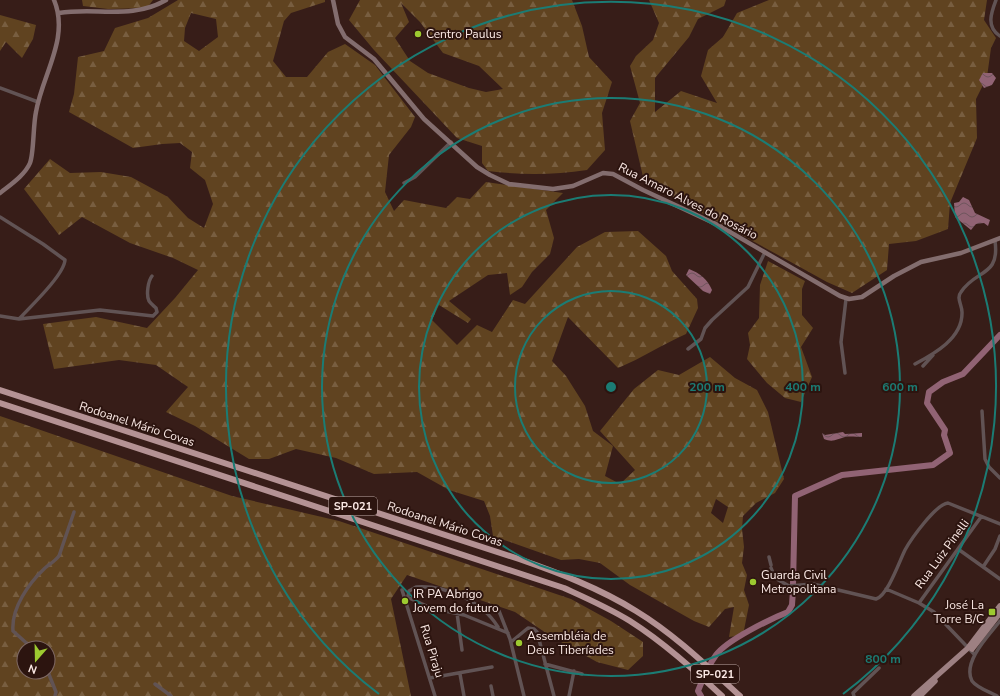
<svg xmlns="http://www.w3.org/2000/svg" width="1000" height="696" font-family="'Nunito Sans',sans-serif">
<defs>
<pattern id="forest-firs" width="22" height="20" patternUnits="userSpaceOnUse"><rect width="22" height="20" fill="#604320"/><path d="M5 1l3.5 6h-7zM16 11l3.5 6h-7z" fill="#785e40"/></pattern>
<pattern id="water-waves" width="16" height="10" patternUnits="userSpaceOnUse"><rect width="16" height="10" fill="#916374"/><path d="M0 5q4-4 8 0t8 0" fill="none" stroke="#6e545c"/></pattern>
</defs>
<rect width="100%" height="100%" fill="#371d18"/>
<path fill="url(#forest-firs)" fill-rule="evenodd" d="M 82,0 L 153,0 L 147,8 L 108,9 L 83,6 Z
M 178,0 L 325,0 L 325,2 L 291,13 L 284,21 L 273,61 L 286,77 L 307,77 L 328,52 L 345,44 L 375,65 L 415,117 L 411,127 L 389,155 L 385,192 L 394,211 L 404,200 L 446,208 L 457,197 L 470,199 L 486,182 L 563,193 L 546,210 L 554,238 L 550,254 L 532,272 L 522,287 L 510,295 L 507,273 L 488,275 L 449,301 L 471,319 L 468,323 L 439,305 L 432,320 L 457,345 L 477,325 L 492,332 L 513,300 L 525,304 L 577,247 L 605,232 L 638,231 L 666,256 L 672,271 L 697,299 L 698,308 L 686,334 C 663,344 642,358 618,368 L 568,317 L 552,361 L 566,376 L 585,406 L 593,431 L 613,446 L 605,476 L 620,484 L 635,470 L 600,431 L 634,389 L 658,370 L 679,375 L 710,357 L 735,378 L 757,390 L 768,412 L 784,479 L 775,493 L 756,503 L 743,516 L 742,529 L 744,547 L 742,563 L 747,575 L 744,590 L 749,605 L 743,635 L 729,637 L 734,607 L 725,609 L 709,627 L 694,621 L 630,585 L 600,563 L 579,559 L 561,560 L 493,536 L 490,516 L 484,501 L 449,490 L 417,472 L 374,474 L 336,458 L 296,449 L 269,459 L 249,459 L 195,426 L 166,412 L 188,387 L 156,365 L 119,360 L 54,369 L 43,324 L 96,317 L 147,328 L 175,298 L 198,270 L 173,258 L 130,243 L 82,217 L 59,235 L 24,189 L 50,159 L 70,173 L 101,172 L 131,177 L 168,197 L 188,218 L 204,228 L 213,204 L 205,180 L 190,168 L 192,152 L 180,143 L 162,144 L 133,148 L 69,112 L 74,94 L 78,57 L 104,51 L 115,28 L 148,18 ZM 191,13 L 216,19 L 218,37 L 199,51 L 184,41 L 185,28 ZM 716,499 L 728,507 L 723,523 L 711,513 Z
M 360,0 L 572,0 L 582,26 L 589,57 L 612,82 L 602,113 L 605,150 L 587,170 C 553,175 522,175 488,171 L 482,163 L 482,146 L 457,138 L 374,50 L 349,20 ZM 401,3 L 420,22 L 443,53 L 479,66 L 503,89 L 486,92 L 469,88 L 428,73 L 410,61 L 395,38 L 409,22 Z
M 649,0 L 726,0 L 724,6 L 698,19 L 689,37 L 655,78 L 655,112 L 681,91 L 717,103 L 701,76 L 708,50 L 723,37 L 737,13 L 769,0 L 987,0 L 984,20 L 996,38 L 991,48 L 987,77 L 976,99 L 977,138 L 950,203 L 948,229 L 916,241 L 889,244 L 887,270 L 852,293 L 827,282 L 644,181 L 630,121 L 640,103 L 630,66 L 636,56 L 653,40 L 659,23 Z
M 0,15 L 36,25 L 33,39 L 22,58 L 6,42 L 0,51 Z
M 768,261 L 805,281 L 802,289 L 802,315 L 813,328 L 801,347 L 812,377 L 801,402 L 785,398 L 767,383 L 747,359 L 750,345 L 748,333 L 759,318 L 760,285 Z
M 0,416 L 232,496 L 339,521 L 571,599 L 611,621 L 643,642 L 643,656 L 628,670 L 597,662 L 552,637 L 515,612 L 407,575 L 391,599 L 411,696 L 0,696 ZM 24,648 L 48,648 L 48,672 L 24,672 Z"/>
<path fill="url(#water-waves)" d="M 983,73 L 992,73 L 996,78 L 992,85 L 984,88 L 979,80 Z
M 963,197 L 969,200 L 975,213 L 990,220 L 988,226 L 984,223 L 976,224 L 971,230 L 955,217 L 954,203 L 959,202 Z
M 689,269 C 700,273 708,280 712,290 L 710,294 L 703,291 L 686,275 Z
M 843,432 L 845,434 L 862,433 L 862,437 C 857,437 850,436 845,437 C 837,439 833,443 824,439 L 822,433 L 825,435 Z"/>
<g fill="none" stroke-linecap="round" stroke-linejoin="round">
<path stroke="#916374" stroke-width="6" d="M 793,585 L 795,496 L 842,475 L 933,465 L 950,453 L 944,435 L 945,430 L 927,403 L 929,392 L 943,382 L 963,374 L 1000,335
M 701,696 L 698,691 C 703,678 708,666 716,655 C 727,640 770,619 788,612 L 792,605 L 793,590"/>
<path stroke="#615354" stroke-width="3.5" d="M 996,0 C 991,13 986,27 1000,36
M 0,88 L 38,102
M 404,183 L 415,177 L 451,142
M 0,217 L 43,244 L 65,260 C 64,275 30,307 19,319 L 0,316
M 19,319 L 100,310 L 153,316 L 157,312 L 156,308 C 154,306 151,304 149,301 C 146,295 148,281 152,276
M 688,349 L 701,339 L 705,328 L 712,320 L 748,287 L 765,252
M 915,364 C 934,354 963,338 962,312 C 962,305 956,298 961,292 C 976,269 1000,277 995,241
M 923,366 L 933,355
M 845,373 L 841,342 L 846,299
M 982,411 L 985,459 L 989,467 L 1000,478
M 958,549 L 1000,579
M 769,557 L 771,565
M 983,567 L 995,549 L 1000,536
M 771,568 L 775,578 L 789,586 L 813,584 L 876,599 C 888,595 899,562 905,550 C 911,539 936,504 948,503 L 1000,524
M 886,589 L 919,603 L 934,612 L 974,654
M 402,590 L 435,696
M 407,597 L 431,608 L 464,615 L 508,633
M 407,602 L 409,591 L 416,587 C 446,585 482,601 498,627
M 919,603 L 981,517
M 499,611 L 510,639 L 524,696
M 457,613 L 462,650
M 511,642 L 528,628 L 534,629 L 537,632 L 554,696
M 32,648 L 13,631 C 11,608 29,583 45,568 C 50,564 55,561 59,556 L 74,512
M 545,664 L 582,674
M 48,672 L 56,692 L 55,696
M 460,674 L 464,696
M 430,678 L 492,667
M 155,684 L 171,696
M 491,686 L 493,696
M 569,696 L 574,671
M 854,696 L 853,693 L 879,668
M 997,696 C 990,692 977,688 972,681 C 962,662 989,635 1000,621"/>
<path stroke="#836d6e" stroke-width="4.5" d="M 333,0 L 338,24 L 345,37 L 374,59 L 424,119 L 477,167 L 490,175 L 509,184 L 553,189 L 573,186 L 603,173 L 613,174 L 643,190 L 718,225 L 840,296 L 849,299 L 862,297 L 894,276 L 921,262 L 961,253 L 1000,238
M 59,13 C 95,7 132,20 166,0
M 0,193 C 10,185 25,175 30,163 C 34,153 33,125 36,112 C 42,75 70,38 54,0"/>
<path stroke="#9d8082" stroke-width="5.5" d="M 972,649 L 1000,613
M 914,696 L 968,648 L 1000,606
M 920,696 L 935,681"/>
<path stroke="#b49294" stroke-width="6" d="M 0,390 L 519,559 C 559,573 599,588 636,611 C 674,634 707,666 740,696
M 0,403 L 564,588 C 586,598 609,608 630,621 C 663,642 693,669 722,696"/>
</g>
<g fill="none" stroke="#1b7c74" stroke-width="2">
<circle cx="611" cy="387" r="96"/>
<circle cx="611" cy="387" r="192"/>
<circle cx="611" cy="387" r="289"/>
<path d="M379 694A385 385 0 1 1 843 694"/>
</g>
<g fill="#9dca30" stroke="#2c140f" stroke-width="1.5">
<circle cx="418" cy="34" r="4"/>
<circle cx="753" cy="582" r="4"/>
<circle cx="405" cy="601" r="4"/>
<rect x="988" y="608" width="8" height="8" rx="2"/>
<circle cx="519" cy="643" r="4"/>
</g>
<g text-anchor="middle" stroke-width="4" stroke-linejoin="round" paint-order="stroke">
<g fill="#2c140f" stroke="#bda9a5" stroke-width="1">
<rect x="329" y="497" width="48" height="18" rx="3"/>
<rect x="691" y="665" width="48" height="18" rx="3"/>
</g>
<g font-size="11" font-weight="bold" fill="#fbe9e5">
<text x="353" y="510">SP-021</text>
<text x="715" y="678">SP-021</text>
</g>
<g font-size="12" fill="#fbe9e5" stroke="#2c140f" text-anchor="start">
<text x="426" y="38">Centro Paulus</text>
<text x="761" y="579">Guarda Civil<tspan x="761" dy="14">Metropolitana</tspan></text>
<text x="413" y="598">IR PA Abrigo<tspan x="413" dy="14">Jovem do futuro</tspan></text>
<text x="984" y="609" text-anchor="end">José La<tspan x="984" dy="14">Torre B/C</tspan></text>
<text x="527" y="640">Assembléia de<tspan x="527" dy="14">Deus Tiberíades</tspan></text>
</g>
<g font-size="12" fill="#fbe9e5" stroke="#2c140f">
<text transform="translate(688 201) rotate(27)" y="4">Rua Amaro Alves do Rosário</text>
<text transform="translate(137 424) rotate(18)" y="4">Rodoanel Mário Covas</text>
<text transform="translate(445 524) rotate(18)" y="4">Rodoanel Mário Covas</text>
<text transform="translate(942 554) rotate(-54)" y="4">Rua Luiz Pinelli</text>
<text transform="translate(432 651) rotate(73)" y="4">Rua Piraju</text>
</g>
</g>
<circle cx="611" cy="387" r="6" fill="#1b7c74" stroke="#2c140f" stroke-width="2"/>
<g font-size="12" text-anchor="middle" font-weight="bold" fill="#1b7c74" stroke="#2c140f" stroke-width="4" stroke-linejoin="round" paint-order="stroke">
<text x="707" y="391">200 m</text>
<text x="803" y="391">400 m</text>
<text x="900" y="391">600 m</text>
<text x="883" y="663">800 m</text>
</g>
<g transform="translate(36 660) rotate(200)"><circle r="19" fill="#2c140f" stroke="#7f6965"/>
<path d="M0-3L7 15L0 10L-7 15Z" fill="#9dca30"/>
<text y="-6" font-size="11" font-weight="bold" text-anchor="middle" fill="#fbe9e5">N</text>
</g>
</svg>
